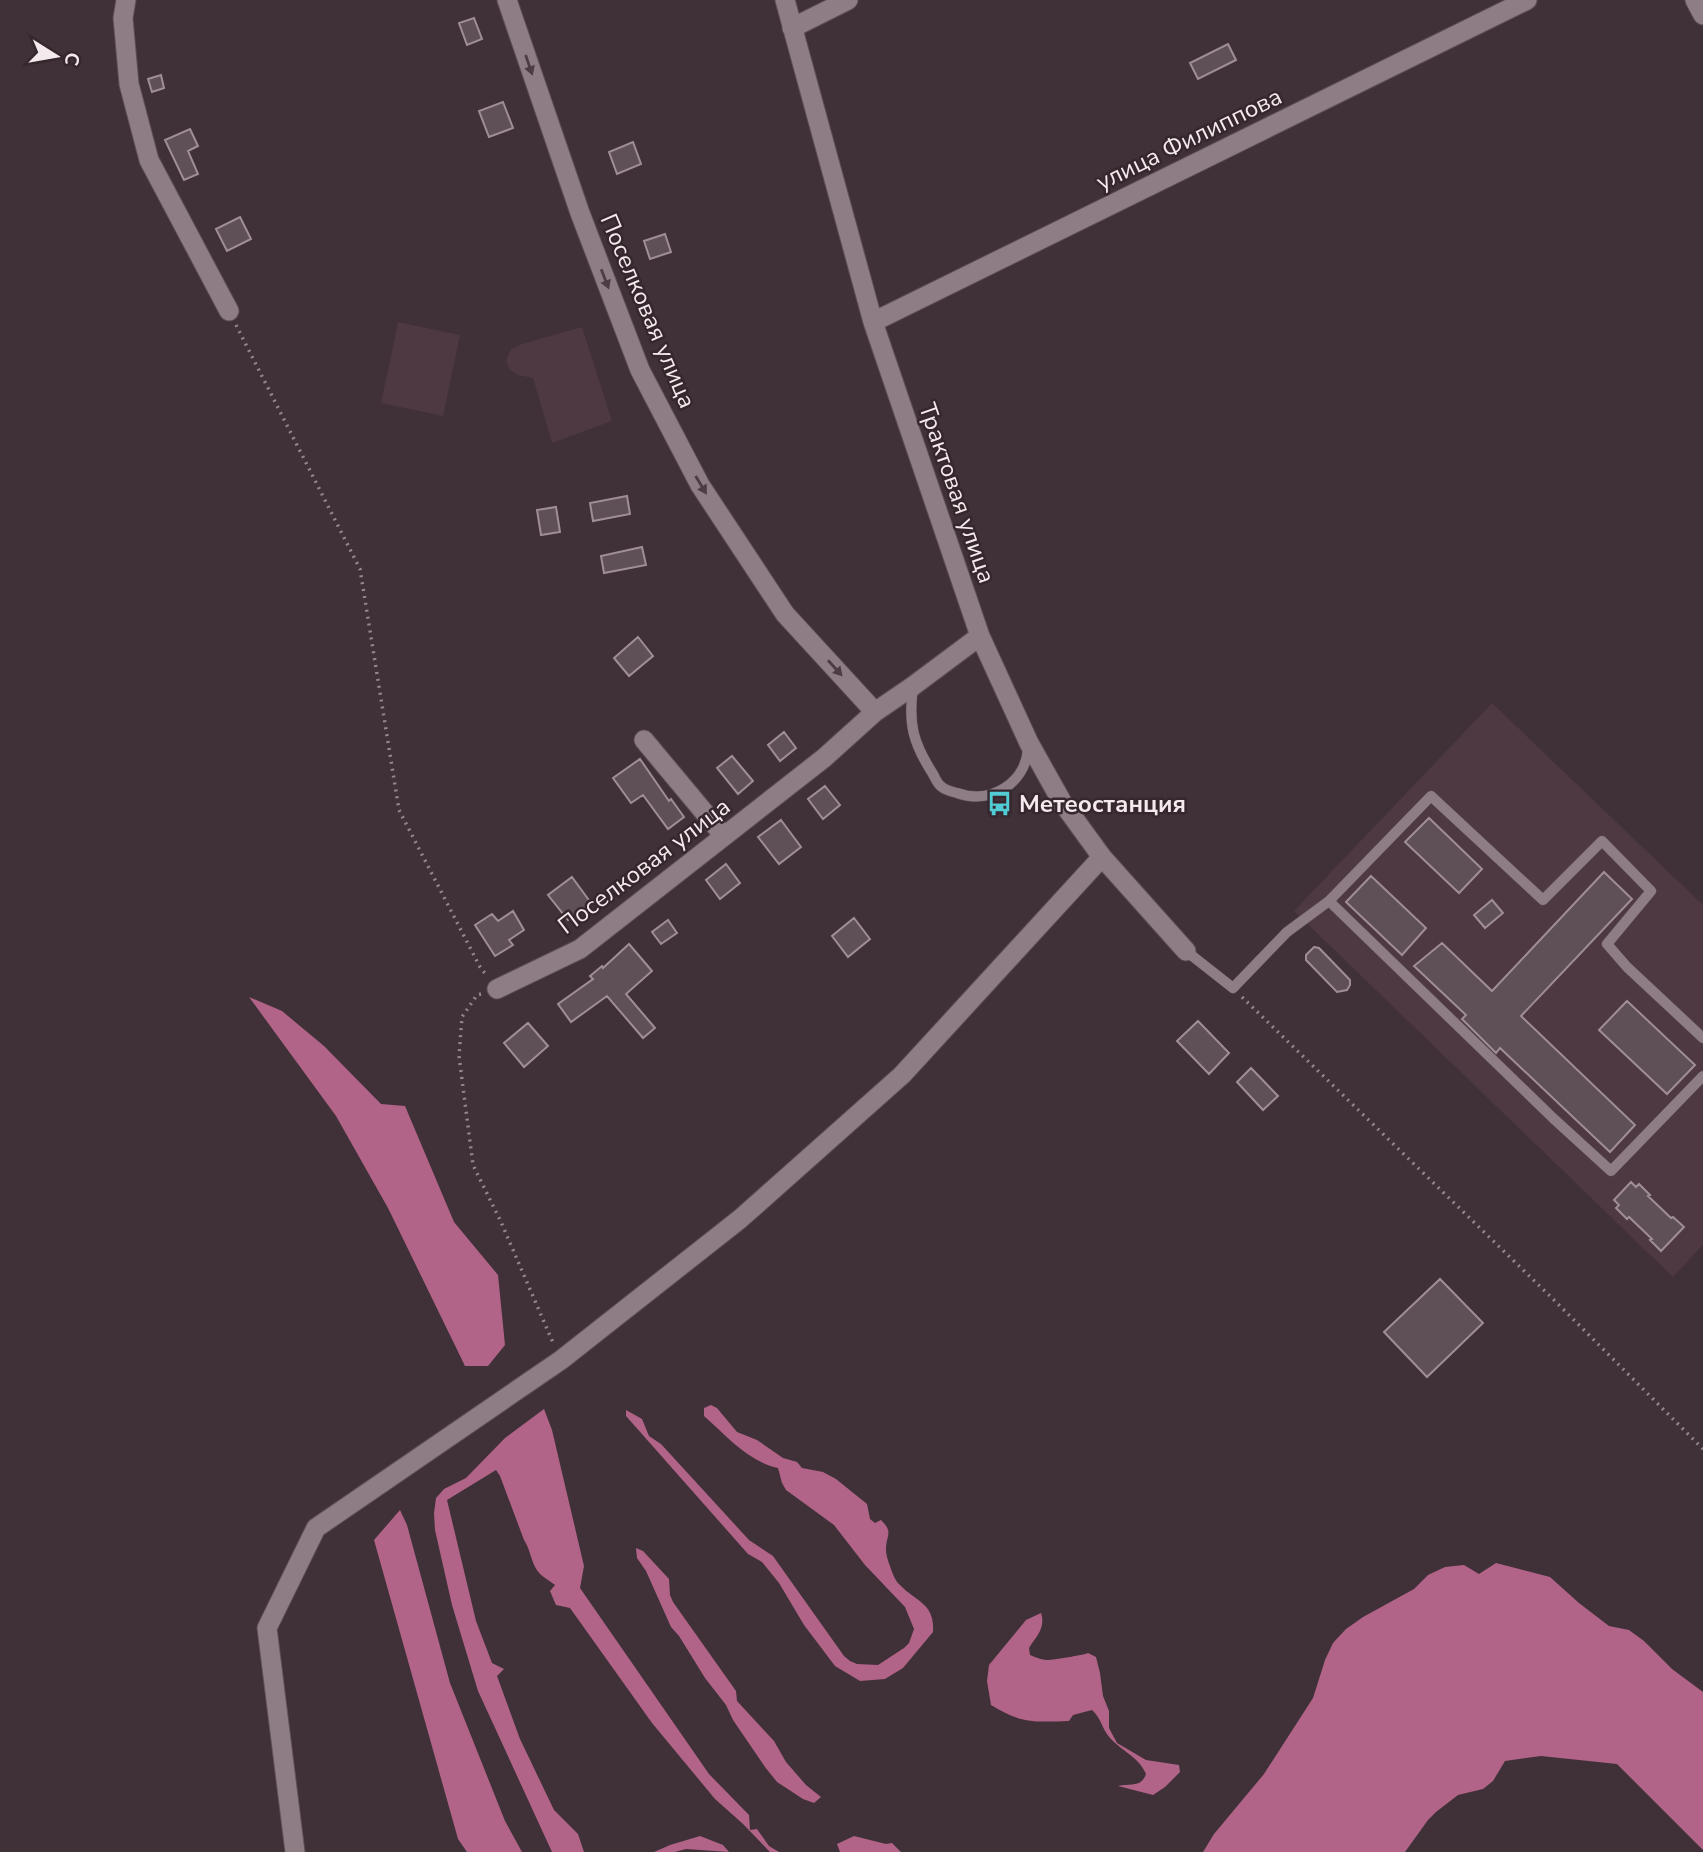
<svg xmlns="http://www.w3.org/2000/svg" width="1703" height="1852" font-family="'Nunito Sans',sans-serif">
<rect width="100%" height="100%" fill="#3f3137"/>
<path fill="#4e3842" d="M 398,322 L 460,335 L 443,416 L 381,403 Z
M 582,327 L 612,421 L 552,443 L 533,378 L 518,375 L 510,370 L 506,361 L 511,349 L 522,344 Z
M 1492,703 L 1703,905 L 1703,1245 L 1673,1277 L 1294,911 Z"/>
<path fill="#b16388" d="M 249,997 L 282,1011 L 324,1046 L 381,1104 L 405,1106 L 454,1222 L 498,1275 L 505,1345 L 488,1366 L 465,1366 L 388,1208 L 336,1116 Z
M 711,1405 L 717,1408 L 737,1432 L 757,1440 L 783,1458 L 797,1462 L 802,1468 L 823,1472 L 836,1479 L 867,1504 L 870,1519 L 875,1523 L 881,1520 C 894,1533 886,1534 886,1550 C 886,1554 888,1561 890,1566 C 892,1572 895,1581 900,1585 C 916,1602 935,1603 933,1632 L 903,1668 L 885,1679 L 860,1681 L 835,1666 L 804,1625 L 779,1583 L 762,1562 L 748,1554 L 626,1416 L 626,1410 L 642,1419 L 649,1436 L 661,1444 L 749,1540 L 773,1556 L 844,1656 L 850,1661 L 857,1664 L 878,1665 L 904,1648 L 909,1643 L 914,1629 L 905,1607 L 865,1565 L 834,1525 L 786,1490 L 782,1483 L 778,1468 C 747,1461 727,1436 704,1416 L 704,1408 Z
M 544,1409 L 552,1430 L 584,1566 L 580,1588 L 709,1774 L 749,1815 L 750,1830 L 757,1829 L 769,1846 L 779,1852 L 770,1852 L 743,1824 L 715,1799 L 652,1723 L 570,1608 L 556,1605 L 550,1591 L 555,1585 C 550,1581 544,1578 540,1574 C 531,1565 531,1550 524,1540 L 500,1476 L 496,1470 L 447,1500 L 476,1621 L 492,1663 L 504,1669 L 497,1676 L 520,1739 L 554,1810 L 578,1834 L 584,1852 L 552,1852 L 478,1691 L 452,1605 L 435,1530 L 434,1513 L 436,1498 L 444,1489 L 466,1478 L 505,1438 Z
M 400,1510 L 407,1525 L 450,1683 L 505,1821 L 522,1852 L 467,1852 L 458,1839 L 374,1540 Z
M 636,1548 L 643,1551 L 669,1579 L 670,1595 L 673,1602 L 736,1691 L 737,1701 L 774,1741 L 786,1762 L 806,1785 L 821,1797 L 814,1803 L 803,1799 L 777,1782 L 765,1767 L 733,1720 L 726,1705 L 705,1678 L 679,1636 L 671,1627 L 646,1571 L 637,1558 Z
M 1496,1563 L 1550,1577 L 1579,1603 L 1609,1626 L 1629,1630 L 1644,1641 L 1672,1669 L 1703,1692 L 1703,1850 L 1617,1764 L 1541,1756 L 1505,1761 L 1493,1781 L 1483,1789 L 1458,1795 L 1436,1812 L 1428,1820 L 1405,1852 L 1203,1852 L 1214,1834 L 1264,1774 L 1313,1698 L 1325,1660 L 1333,1643 L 1346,1629 L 1363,1617 L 1414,1589 L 1428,1575 L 1445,1567 L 1464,1565 L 1479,1574 Z
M 1041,1613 C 1046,1628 1036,1637 1029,1648 L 1030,1655 C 1035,1657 1042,1660 1047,1660 C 1054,1660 1083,1655 1088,1653 L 1096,1657 L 1100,1673 L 1103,1696 L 1109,1711 L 1109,1728 L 1117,1743 L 1146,1760 L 1179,1765 L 1180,1772 L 1165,1787 L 1153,1795 L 1118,1786 C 1131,1783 1141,1788 1146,1774 C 1138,1755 1118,1750 1107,1734 C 1101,1725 1100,1717 1092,1710 L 1073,1715 L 1069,1721 C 1034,1722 1022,1724 991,1705 L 987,1681 L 989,1665 L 1026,1620 Z
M 700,1836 L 723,1845 L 729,1852 L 686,1849 L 675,1852 L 654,1852 L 670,1845 Z
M 854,1836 L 886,1844 L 892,1843 L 901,1852 L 840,1852 L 837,1844 Z"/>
<path fill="#5f4f56" stroke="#a08e95" stroke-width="2" d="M 474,18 L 482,39 L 467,45 L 459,23 Z
M 1228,44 L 1236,60 L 1198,79 L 1190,63 Z
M 161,75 L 164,88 L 152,92 L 148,79 Z
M 503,102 L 513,128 L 489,137 L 479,111 Z
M 190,129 L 198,146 L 188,151 L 198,174 L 184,180 L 165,140 Z
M 633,142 L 641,164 L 617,174 L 609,152 Z
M 240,217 L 251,239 L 227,251 L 216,229 Z
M 665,234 L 671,252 L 650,259 L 644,241 Z
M 627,496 L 630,514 L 593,521 L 590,503 Z
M 556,507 L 560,532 L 541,535 L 537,510 Z
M 642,547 L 646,565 L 604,573 L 601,556 Z
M 638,637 L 653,656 L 629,676 L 614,658 Z
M 784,732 L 796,748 L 780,761 L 768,745 Z
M 732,756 L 753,781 L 738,794 L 717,768 Z
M 640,759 L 669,801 L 671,799 L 684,817 L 668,829 L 643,795 L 631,803 L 613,778 Z
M 825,786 L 840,805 L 823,819 L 808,799 Z
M 1429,818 L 1482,869 L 1459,893 L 1405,842 Z
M 781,820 L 801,847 L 779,864 L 758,837 Z
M 726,864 L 740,883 L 720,899 L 706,880 Z
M 1604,872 L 1632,899 L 1521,1016 L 1635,1125 L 1610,1152 L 1500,1048 L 1496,1053 L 1462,1019 L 1466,1015 L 1414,966 L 1442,943 L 1492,991 Z
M 1371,876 L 1426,928 L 1402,955 L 1346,902 Z
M 572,877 L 591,903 L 568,920 L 548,895 Z
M 1492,900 L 1503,913 L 1485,928 L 1474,915 Z
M 513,911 L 524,930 L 509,940 L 513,945 L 495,956 L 475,925 L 492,914 L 498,921 Z
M 854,918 L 870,939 L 848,957 L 832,936 Z
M 668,920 L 677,933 L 661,944 L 652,932 Z
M 629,944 L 652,971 L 626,994 L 655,1028 L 643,1038 L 607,996 L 571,1022 L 558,1004 L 593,979 L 590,976 L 602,966 L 603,968 Z
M 1314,947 L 1319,948 L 1350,980 L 1350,985 L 1347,990 L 1337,992 L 1306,960 L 1306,955 Z
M 1627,1001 L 1695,1065 L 1667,1094 L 1599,1030 Z
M 1198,1021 L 1229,1053 L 1209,1074 L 1177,1041 Z
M 528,1023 L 548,1046 L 524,1067 L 504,1043 Z
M 1251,1068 L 1278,1096 L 1263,1110 L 1237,1082 Z
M 1631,1182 L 1636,1187 L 1639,1184 L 1650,1195 L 1648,1196 L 1671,1218 L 1673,1217 L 1684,1227 L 1661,1251 L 1650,1240 L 1652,1239 L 1629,1217 L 1627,1219 L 1616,1208 L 1619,1205 L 1614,1200 Z
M 1440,1279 L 1483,1323 L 1427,1377 L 1384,1332 Z"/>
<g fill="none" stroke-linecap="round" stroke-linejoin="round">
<defs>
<path id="service" d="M 913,687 C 908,724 913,743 933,774 C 935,778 938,785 942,787 C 945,790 953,792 957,793 C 990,805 1025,784 1028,749
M 1329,901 L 1554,1119 L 1611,1171 L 1703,1076
M 1186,951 L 1233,988 L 1287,932 L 1329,901 L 1431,796 L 1543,900 L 1602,841 L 1651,891 L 1607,944 L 1627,967 L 1703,1038"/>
<path id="minor" d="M 126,0 L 123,18 L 129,84 L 149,160 L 229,311
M 507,0 L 580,213 L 640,370 L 700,485 L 785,614 L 875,712
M 785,0 L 873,322 L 980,636 L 1029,743 L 1062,802 L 1102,857 L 1186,951
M 1695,0 L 1703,15
M 792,28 L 848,0
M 873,322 L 1527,0
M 644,740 L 724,836
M 497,989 L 580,949 L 824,758 L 875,712 L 913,686 L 980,636
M 295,1852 L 267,1628 L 316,1528 L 561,1360 L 740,1219 L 902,1075 L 1102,857"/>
</defs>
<use href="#service" stroke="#5c4f54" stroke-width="11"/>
<use href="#minor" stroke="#5c4f54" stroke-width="21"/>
<path stroke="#93878c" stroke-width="3.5" stroke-dasharray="2 5" stroke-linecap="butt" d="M 236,325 L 360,569 L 399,810 L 480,967 L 487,976
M 481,994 L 477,995 L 462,1017 L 459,1056 L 473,1165 L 501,1222 L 554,1345
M 1242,997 L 1553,1299 L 1703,1449"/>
<use href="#service" stroke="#8f7d85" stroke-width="10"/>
<use href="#minor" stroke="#8f7d85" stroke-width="19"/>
</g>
<defs><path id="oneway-solid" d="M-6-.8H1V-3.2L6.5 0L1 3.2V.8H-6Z" transform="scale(1.75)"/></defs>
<g fill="#4c3c43">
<use href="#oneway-solid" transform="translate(529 65) rotate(71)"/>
<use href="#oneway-solid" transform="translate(605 279) rotate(69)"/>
<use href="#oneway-solid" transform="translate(701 485) rotate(59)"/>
<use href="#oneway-solid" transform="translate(835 668) rotate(48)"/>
</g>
<defs>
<symbol id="bus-bare" viewBox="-9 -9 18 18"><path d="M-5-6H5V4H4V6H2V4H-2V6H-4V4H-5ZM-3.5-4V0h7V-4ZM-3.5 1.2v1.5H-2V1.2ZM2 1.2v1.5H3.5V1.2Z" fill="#51ccd4" stroke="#35272d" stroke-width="2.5" paint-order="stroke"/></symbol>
</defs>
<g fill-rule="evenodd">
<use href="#bus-bare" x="982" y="786" width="35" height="35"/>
</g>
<g text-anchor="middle" stroke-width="5" stroke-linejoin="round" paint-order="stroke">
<g font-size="24" fill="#f4eaee" stroke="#35272d">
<text transform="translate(1189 139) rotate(-26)" y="8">улица Филиппова</text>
<text transform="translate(648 311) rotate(67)" y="8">Поселковая улица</text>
<text transform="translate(957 493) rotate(71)" y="8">Трактовая улица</text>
<text transform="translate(644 866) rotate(-37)" y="8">Поселковая улица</text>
</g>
<g font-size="24" font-weight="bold" fill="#f4eaee" stroke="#35272d" text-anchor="start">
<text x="1019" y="812">Метеостанция</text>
</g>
</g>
<g transform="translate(56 56) rotate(101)" stroke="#35272d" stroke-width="5" paint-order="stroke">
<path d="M0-5L12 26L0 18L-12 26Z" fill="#f4eaee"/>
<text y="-10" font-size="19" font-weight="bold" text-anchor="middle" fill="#f4eaee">С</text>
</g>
</svg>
